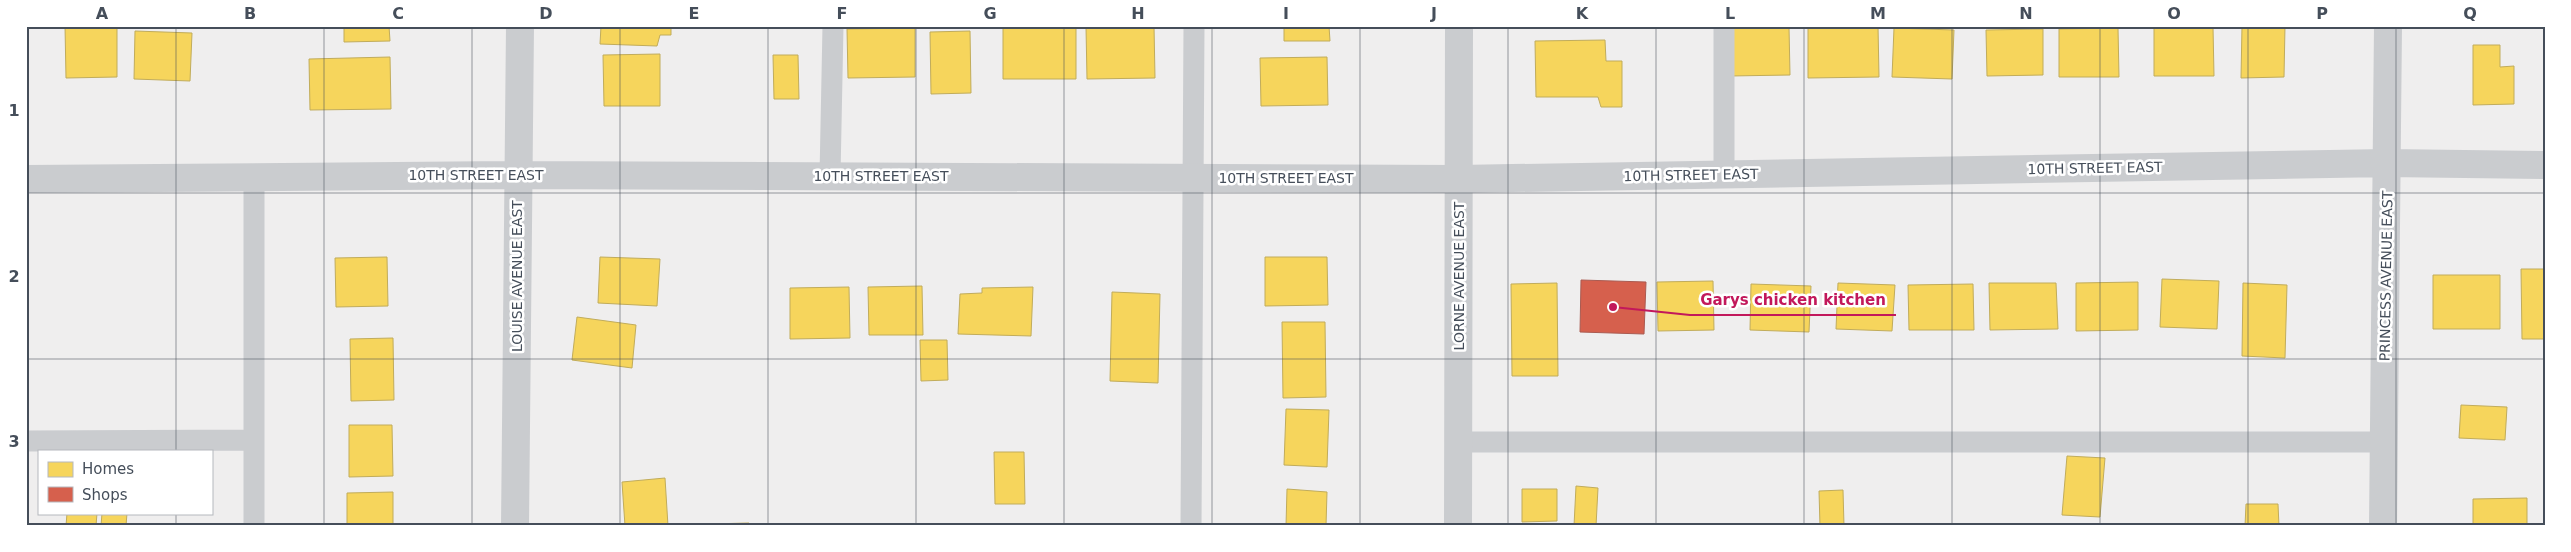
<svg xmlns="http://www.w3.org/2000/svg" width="2571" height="552" font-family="'DejaVu Sans',sans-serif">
<rect width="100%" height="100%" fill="#efeeee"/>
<path fill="#f6d55c" stroke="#c1ac5b" d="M 65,26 L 117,26 L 117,77 L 66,78 Z
M 344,26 L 389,26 L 390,41 L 344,42 Z
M 601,26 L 671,26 L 671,35 L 660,35 L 657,46 L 600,44 Z
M 1003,26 L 1076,26 L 1076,79 L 1003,79 Z
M 1154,26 L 1155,78 L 1087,79 L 1086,27 Z
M 1284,26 L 1329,26 L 1330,41 L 1284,41 Z
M 1808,26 L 1878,26 L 1879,77 L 1808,78 Z
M 2242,26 L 2285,26 L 2284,77 L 2241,78 Z
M 26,27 L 27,27 L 28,78 L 26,78 Z
M 1730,27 L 1789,27 L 1790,75 L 1730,76 Z
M 2154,27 L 2213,27 L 2214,76 L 2154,76 Z
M 915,28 L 915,77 L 848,78 L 847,29 Z
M 1894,28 L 1954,30 L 1952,79 L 1892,77 Z
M 2118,28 L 2119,77 L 2059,77 L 2059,29 Z
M 2043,29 L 2043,75 L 1987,76 L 1986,30 Z
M 135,31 L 192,33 L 190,81 L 134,79 Z
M 970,31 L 971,93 L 931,94 L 930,32 Z
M 1605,40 L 1606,61 L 1622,61 L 1622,107 L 1601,107 L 1598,97 L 1536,97 L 1535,41 Z
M 2473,45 L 2500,45 L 2500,67 L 2514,66 L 2514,104 L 2473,105 Z
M 660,54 L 660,106 L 604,106 L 603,55 Z
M 773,55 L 798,55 L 799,99 L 774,99 Z
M 390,57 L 391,109 L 310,110 L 309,59 Z
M 1327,57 L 1328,105 L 1261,106 L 1260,58 Z
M 387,257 L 388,306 L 336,307 L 335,258 Z
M 600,257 L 660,259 L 657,306 L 598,303 Z
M 1265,257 L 1327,257 L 1328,305 L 1265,306 Z
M 2521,269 L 2545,269 L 2545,339 L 2522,339 Z
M 2433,275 L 2500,275 L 2500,329 L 2433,329 Z
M 2162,279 L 2219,281 L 2217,329 L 2160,327 Z
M 1713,281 L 1714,330 L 1658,331 L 1657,282 Z
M 2138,282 L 2138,330 L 2076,331 L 2076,283 Z
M 1557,283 L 1558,376 L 1512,376 L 1511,284 Z
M 1838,283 L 1895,285 L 1892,331 L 1836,329 Z
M 1989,283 L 2056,283 L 2058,329 L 1990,330 Z
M 2243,283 L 2287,285 L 2285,358 L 2242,356 Z
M 1751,284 L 1811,286 L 1809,332 L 1750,330 Z
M 1973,284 L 1974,330 L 1909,330 L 1908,285 Z
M 922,286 L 923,335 L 869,335 L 868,287 Z
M 849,287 L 850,338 L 790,339 L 790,288 Z
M 1033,287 L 1031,336 L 958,334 L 960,294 L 982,293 L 982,288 Z
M 1112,292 L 1160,294 L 1158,383 L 1110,381 Z
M 577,317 L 636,325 L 632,368 L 572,360 Z
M 1282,322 L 1325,322 L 1326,397 L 1283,398 Z
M 393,338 L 394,400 L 351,401 L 350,339 Z
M 920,340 L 947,340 L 948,380 L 921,381 Z
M 2461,405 L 2507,407 L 2505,440 L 2459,438 Z
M 1286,409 L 1329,410 L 1327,467 L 1284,465 Z
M 349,425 L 392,425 L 393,476 L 349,477 Z
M 994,452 L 1024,452 L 1025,504 L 995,504 Z
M 2067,456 L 2105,458 L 2100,517 L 2062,515 Z
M 665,478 L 668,526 L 625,526 L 622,482 Z
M 1576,486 L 1598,488 L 1596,526 L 1574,526 Z
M 1287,489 L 1327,492 L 1326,526 L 1286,526 Z
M 1522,489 L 1557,489 L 1557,521 L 1522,522 Z
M 1843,490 L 1844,526 L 1820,526 L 1819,491 Z
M 393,492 L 393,526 L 347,526 L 347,493 Z
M 2527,498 L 2527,526 L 2473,526 L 2473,499 Z
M 2246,504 L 2278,504 L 2279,526 L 2245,526 Z
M 67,513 L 97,513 L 96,526 L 66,526 Z
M 102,513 L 127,513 L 126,526 L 101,526 Z
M 749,523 L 749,526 L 709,526 L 709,524 Z"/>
<path fill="#d6604d" stroke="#aa5b51" d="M 1581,280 L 1646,282 L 1644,334 L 1580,332 Z"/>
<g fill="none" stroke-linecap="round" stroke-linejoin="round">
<path stroke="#cacccf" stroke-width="21" d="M 1724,26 L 1724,174
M 830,176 L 833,26
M 254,177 L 254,526
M 26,441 L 254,440
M 1458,442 L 2384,442
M 1191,526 L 1194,26"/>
<path stroke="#cacccf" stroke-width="28" d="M 26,179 L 518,175 L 1459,179 L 2387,163 L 2545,165
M 515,526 L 520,26
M 1458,526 L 1459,26
M 2383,526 L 2388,26"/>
</g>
<path fill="none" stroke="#454e5a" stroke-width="1" stroke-opacity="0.55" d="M 176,26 L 176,451M 324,26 L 324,526M 472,26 L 472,526M 620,26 L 620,526M 768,26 L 768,526M 916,26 L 916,526M 1064,26 L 1064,526M 1212,26 L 1212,526M 1360,26 L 1360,526M 1508,26 L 1508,526M 1656,26 L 1656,526M 1804,26 L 1804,526M 1952,26 L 1952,526M 2100,26 L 2100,526M 2248,26 L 2248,526M 2396,26 L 2396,526M 26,193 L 2545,193M 26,359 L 2545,359M 176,513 L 176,526"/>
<g text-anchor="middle" stroke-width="5" stroke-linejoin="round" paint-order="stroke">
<g font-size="14" fill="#454e5a" stroke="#fff">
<text transform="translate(2095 168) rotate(-1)" y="5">10TH STREET EAST</text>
<text x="476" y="180">10TH STREET EAST</text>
<text transform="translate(1691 175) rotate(-1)" y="5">10TH STREET EAST</text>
<text x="881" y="181">10TH STREET EAST</text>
<text x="1286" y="183">10TH STREET EAST</text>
<text transform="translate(517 276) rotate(-90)" y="5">LOUISE AVENUE EAST</text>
<text transform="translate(1459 276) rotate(-90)" y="5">LORNE AVENUE EAST</text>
<text transform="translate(2386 276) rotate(-89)" y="5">PRINCESS AVENUE EAST</text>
</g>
</g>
<path fill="none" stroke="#c2185b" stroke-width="2" d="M1613 307L1690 315H1896"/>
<circle fill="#c2185b" stroke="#fff" stroke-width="2" cx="1613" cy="307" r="5"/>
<g font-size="15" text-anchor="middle" font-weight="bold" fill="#c2185b" stroke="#fff" stroke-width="5" stroke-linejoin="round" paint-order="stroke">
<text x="1793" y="305">Garys chicken kitchen</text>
</g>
<rect width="2571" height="552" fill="none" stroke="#ffffff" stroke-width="55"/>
<rect x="38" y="450" width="175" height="65" fill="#ffffff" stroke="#b5b8bd"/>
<rect x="48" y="462" width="25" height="15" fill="#f6d55c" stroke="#b5b8bd"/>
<text x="82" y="474" font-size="15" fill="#454e5a">Homes</text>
<rect x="48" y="487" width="25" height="15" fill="#d6604d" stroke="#b5b8bd"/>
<text x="82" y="500" font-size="15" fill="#454e5a">Shops</text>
<rect x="28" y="28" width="2516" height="496" fill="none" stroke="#454e5a" stroke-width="2"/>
<g font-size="16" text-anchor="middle" font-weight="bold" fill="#454e5a">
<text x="102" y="19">A</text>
<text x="250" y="19">B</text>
<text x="398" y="19">C</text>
<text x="546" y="19">D</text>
<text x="694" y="19">E</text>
<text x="842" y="19">F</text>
<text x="990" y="19">G</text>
<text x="1138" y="19">H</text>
<text x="1286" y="19">I</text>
<text x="1434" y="19">J</text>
<text x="1582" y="19">K</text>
<text x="1730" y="19">L</text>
<text x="1878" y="19">M</text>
<text x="2026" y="19">N</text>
<text x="2174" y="19">O</text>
<text x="2322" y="19">P</text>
<text x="2470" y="19">Q</text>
<text x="14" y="116">1</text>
<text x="14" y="282">2</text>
<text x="14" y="447">3</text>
</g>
</svg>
